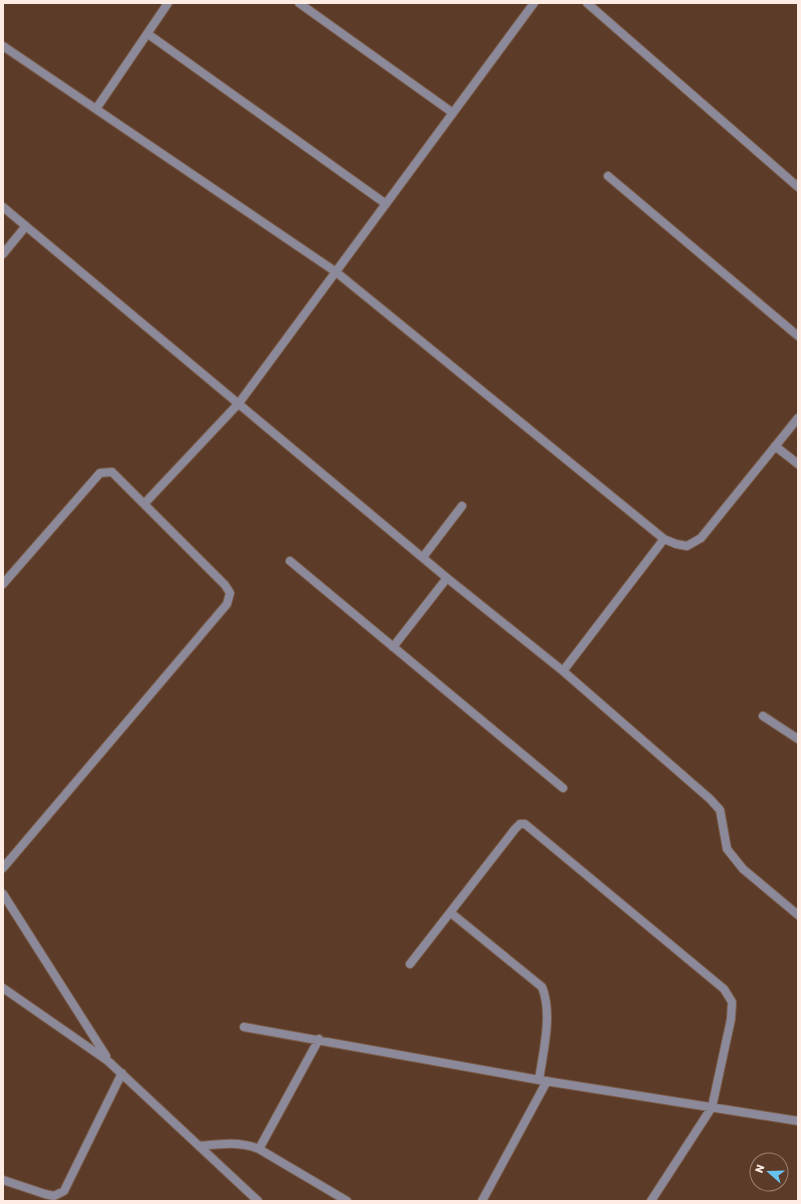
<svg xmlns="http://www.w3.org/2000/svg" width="801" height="1204" font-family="Rubik,sans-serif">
<rect width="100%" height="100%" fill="#5c3c28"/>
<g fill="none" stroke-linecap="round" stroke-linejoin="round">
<defs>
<path id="street" d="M 299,3 L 453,113
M 587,3 L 798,187
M 148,34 L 386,204
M 3,46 L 336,272 L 664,539 L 676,544 L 687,546 L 701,538 L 798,418
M 96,109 L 168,3
M 608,176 L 798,336
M 3,207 L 447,578 L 563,671 L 710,799 L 720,810 L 727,849 L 743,869 L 798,915
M 3,254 L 26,226
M 775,446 L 798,464
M 144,504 L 239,403 L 534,3
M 423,557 L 462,506
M 290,561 L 563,788
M 3,584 L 100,473 L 112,472 L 225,585 L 230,593 L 227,604 L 3,868
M 393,647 L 447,578
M 563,671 L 664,539
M 763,716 L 798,739
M 3,894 L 106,1056
M 451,913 L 542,987 C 553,1014 543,1052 539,1080
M 410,964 L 515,829 L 520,824 L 525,824 L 724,989 L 732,1002 L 731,1019 L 712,1107 L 651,1201
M 3,988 L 108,1061 L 258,1201
M 244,1027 L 539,1080 L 798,1121
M 199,1146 C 220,1144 239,1141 259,1149 L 347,1201
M 259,1149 L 319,1039
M 3,1180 L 45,1194 L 54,1196 L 64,1191 L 122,1073
M 482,1201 L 547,1081"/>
</defs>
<use href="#street" stroke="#795c4a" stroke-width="10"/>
<use href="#street" stroke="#8c8a9a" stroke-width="8"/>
</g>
<rect width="801" height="1204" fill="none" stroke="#fdece3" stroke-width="8"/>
<g transform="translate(769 1172) rotate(290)"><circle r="19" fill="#5c3c28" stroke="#9c8273"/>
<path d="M0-3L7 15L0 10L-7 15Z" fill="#69c3f1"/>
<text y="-6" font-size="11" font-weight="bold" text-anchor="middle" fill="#fdece3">N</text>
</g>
</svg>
